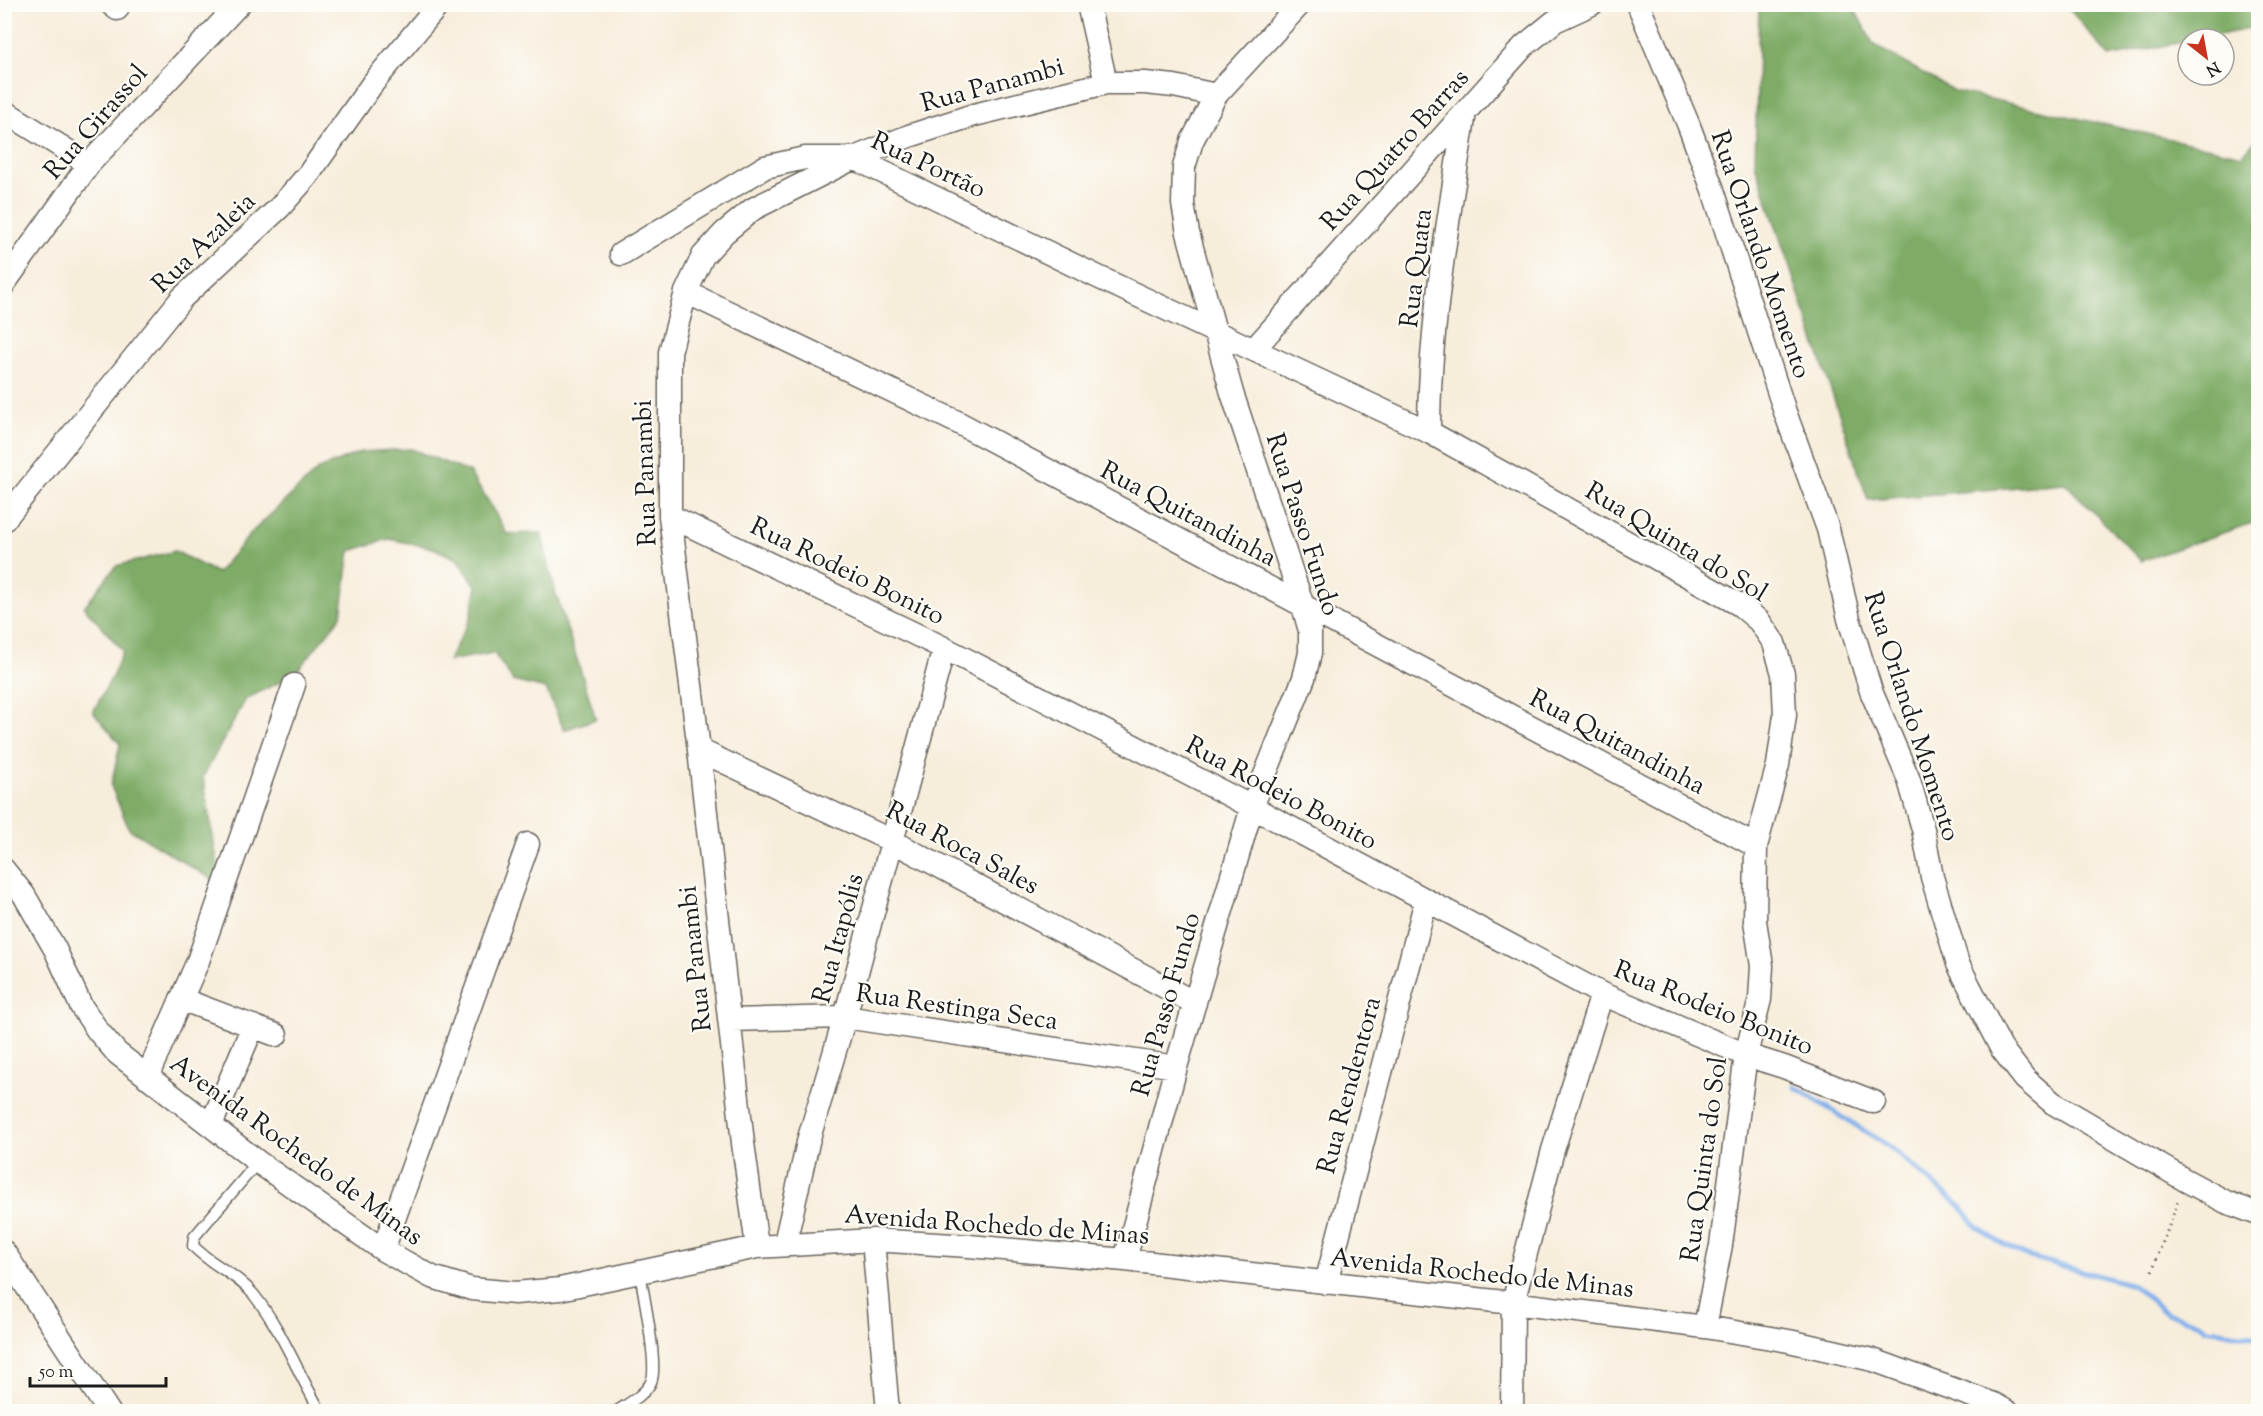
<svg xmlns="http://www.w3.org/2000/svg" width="2263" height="1416" font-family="'Sorts Mill Goudy',serif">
<rect width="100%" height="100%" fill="#fdfcf7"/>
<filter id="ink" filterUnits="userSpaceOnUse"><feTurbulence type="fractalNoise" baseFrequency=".0167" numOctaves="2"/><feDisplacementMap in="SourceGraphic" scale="12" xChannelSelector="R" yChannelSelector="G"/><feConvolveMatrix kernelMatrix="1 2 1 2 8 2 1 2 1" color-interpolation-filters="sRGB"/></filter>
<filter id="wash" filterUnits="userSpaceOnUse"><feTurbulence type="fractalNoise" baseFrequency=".008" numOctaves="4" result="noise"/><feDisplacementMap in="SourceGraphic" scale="24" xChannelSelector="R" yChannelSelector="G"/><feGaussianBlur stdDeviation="1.35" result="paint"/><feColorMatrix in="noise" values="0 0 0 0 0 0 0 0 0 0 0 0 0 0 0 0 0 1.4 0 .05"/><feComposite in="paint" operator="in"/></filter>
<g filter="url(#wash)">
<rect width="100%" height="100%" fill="#f7eddb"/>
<path fill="#7eac66" stroke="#4d6441" stroke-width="1.5" d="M 1765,4 L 1852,5 L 1874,45 L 1954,91 L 2242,155 L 2258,138 L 2258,521 L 2141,561 L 2065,483 L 1868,500 L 1755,164 L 1759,7 Z
M 2066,5 L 2258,5 L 2258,27 L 2200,39 L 2188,39 L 2188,41 L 2109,57 Z
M 411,449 L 469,472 L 490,504 L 507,534 L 541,533 L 555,591 L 596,719 L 564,730 L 546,689 L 513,681 L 494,653 L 448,661 L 470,619 L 477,587 L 457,559 L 433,548 L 389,539 L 350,551 L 341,616 L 295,674 L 246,699 L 203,777 L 221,885 L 129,829 L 111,786 L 120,744 L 93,712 L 113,675 L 123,651 L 84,607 L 116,566 L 175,551 L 217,573 L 254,530 L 319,469 L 361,452 Z"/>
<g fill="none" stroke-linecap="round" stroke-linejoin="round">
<path stroke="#80afea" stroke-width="5" d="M 1795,1087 L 1890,1147 L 1961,1207 L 1977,1227 L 1999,1242 L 2026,1256 L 2133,1285 L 2167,1314 L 2198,1322 L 2208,1329 L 2258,1337"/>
</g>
</g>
<g filter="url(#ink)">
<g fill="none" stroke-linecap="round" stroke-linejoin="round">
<defs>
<path id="service" d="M 258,1162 L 194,1237 L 193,1246 C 211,1265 237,1274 254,1295 C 282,1330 298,1374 321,1412
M 616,1412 C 627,1404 645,1395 651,1382 C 659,1367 643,1293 640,1272"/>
<path id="minor" d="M 111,4 L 117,9
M 1088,4 L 1106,83
M 1638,4 L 1689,126 L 1713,190 L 1785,412 L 1828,529 L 1849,619 L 1871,691 L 1909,780 L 1923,829 L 1932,877 L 1958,964 L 2001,1048 L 2025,1079 L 2053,1103 L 2185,1180 L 2226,1202 L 2258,1214
M 4,111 L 89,164
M 621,254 L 765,167 L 805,158 L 854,158 L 1098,277 L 1429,432 L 1715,591 L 1740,605 L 1759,621 L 1774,643 L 1783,674 L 1785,715 L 1778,765 L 1756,846 L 1755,921 L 1762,966 L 1760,999 L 1746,1055 L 1721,1245 L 1705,1327
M 4,284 L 89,164 L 239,4
M 686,292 L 957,422 L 1756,846
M 1254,349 L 1524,46 L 1555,21 L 1592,4
M 1429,432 C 1429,325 1449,218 1465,112
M 670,516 L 944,648 L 1252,807 L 1602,994 L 1746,1055 L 1784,1067 L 1874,1102
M 4,520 L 182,298 L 280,207 L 308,175 L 373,83 L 439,4
M 699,750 L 892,841 L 1195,1003
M 4,870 L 24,895 L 55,949 L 81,1006 L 98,1031 L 117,1053 L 258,1162 L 383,1250 L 432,1277 L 472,1289 L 515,1293 L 560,1289 L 757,1247 L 873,1240 L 969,1246 L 1125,1260 L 1513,1303 L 1705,1327 L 1789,1341 L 1873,1360 L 1994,1404 L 2008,1412
M 181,999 L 276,1035
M 730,1020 L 845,1017 L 1176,1067
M 147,1077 L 198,961 L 294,685
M 211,1125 L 253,1026
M 873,1240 L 888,1412
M 785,1243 L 809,1138 L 845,1017 L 944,648
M 757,1247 L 743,1143 L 699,750 L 670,516 L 670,352 L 686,292 L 703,256 L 724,233 L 753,209 L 854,158 L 909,136 L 974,115 L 1106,83 L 1145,83 L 1174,86 L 1216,95
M 383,1250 L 528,844
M 4,1252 L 109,1412
M 1125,1260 L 1176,1067 L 1252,807 L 1304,678 L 1310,653 L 1310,631 L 1303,606 L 1232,393 L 1188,233 L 1183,204 L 1184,167 L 1192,141 L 1216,95 L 1300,4
M 1326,1283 L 1426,900
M 1512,1412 L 1513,1303 L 1553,1150 L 1602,994"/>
</defs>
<use href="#service" stroke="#69655f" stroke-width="13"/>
<use href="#minor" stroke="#69655f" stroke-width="25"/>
<path stroke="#69655f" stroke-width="3" stroke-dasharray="1.5 4.5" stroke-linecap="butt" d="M 2152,1271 L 2179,1199"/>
<use href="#service" stroke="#fff" stroke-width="10"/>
<use href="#minor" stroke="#fff" stroke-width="22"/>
</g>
</g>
<g text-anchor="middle" stroke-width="4.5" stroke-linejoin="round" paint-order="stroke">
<g font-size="26" fill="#1c1c1c" stroke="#fdfcf7">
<text transform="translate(992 84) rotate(-15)" y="9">Rua Panambi</text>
<text transform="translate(95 121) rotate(-49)" y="9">Rua Girassol</text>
<text transform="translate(1394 149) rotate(-48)" y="9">Rua Quatro Barras</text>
<text transform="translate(929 164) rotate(25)" y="9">Rua Portão</text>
<text transform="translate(203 242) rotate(-44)" y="9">Rua Azaleia</text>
<text transform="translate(1762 254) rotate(71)" y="9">Rua Orlando Momento</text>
<text transform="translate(1415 268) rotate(-83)" y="9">Rua Quata</text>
<text transform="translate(644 473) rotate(-92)" y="9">Rua Panambi</text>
<text transform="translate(1189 513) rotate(28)" y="9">Rua Quitandinha</text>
<text transform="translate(1304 524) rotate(72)" y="9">Rua Passo Fundo</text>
<text transform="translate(1677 541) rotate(31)" y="9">Rua Quinta do Sol</text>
<text transform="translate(848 570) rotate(26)" y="9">Rua Rodeio Bonito</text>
<text transform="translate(1913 716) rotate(72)" y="9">Rua Orlando Momento</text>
<text transform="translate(1618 741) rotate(28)" y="9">Rua Quitandinha</text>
<text transform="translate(1282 792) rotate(28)" y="9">Rua Rodeio Bonito</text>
<text transform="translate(963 847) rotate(28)" y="9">Rua Roca Sales</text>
<text transform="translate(837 938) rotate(-75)" y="9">Rua Itapólis</text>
<text transform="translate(694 959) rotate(-96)" y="9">Rua Panambi</text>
<text transform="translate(1165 1004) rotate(-74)" y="9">Rua Passo Fundo</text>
<text transform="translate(957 1006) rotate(8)" y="9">Rua Restinga Seca</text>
<text transform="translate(1714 1007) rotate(22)" y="9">Rua Rodeio Bonito</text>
<text transform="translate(1348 1085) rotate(-75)" y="9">Rua Rendentora</text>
<text transform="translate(297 1149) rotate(36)" y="9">Avenida Rochedo de Minas</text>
<text transform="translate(1703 1159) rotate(-82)" y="9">Rua Quinta do Sol</text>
<text transform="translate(997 1224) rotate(4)" y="9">Avenida Rochedo de Minas</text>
<text transform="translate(1482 1272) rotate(6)" y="9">Avenida Rochedo de Minas</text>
</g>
</g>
<rect width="2263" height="1416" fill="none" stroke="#fdfcf7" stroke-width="24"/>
<g transform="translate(2206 57) rotate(149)"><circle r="28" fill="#fdfcf7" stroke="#a3a29f" stroke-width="1.5"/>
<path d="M0-4.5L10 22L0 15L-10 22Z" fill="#c8321e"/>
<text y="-9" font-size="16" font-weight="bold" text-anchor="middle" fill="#1c1c1c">N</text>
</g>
<path d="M30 1377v9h136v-9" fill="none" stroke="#1c1c1c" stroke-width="3"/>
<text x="39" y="1377" font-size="18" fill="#1c1c1c" stroke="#fdfcf7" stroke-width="4.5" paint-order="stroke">50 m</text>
</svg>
